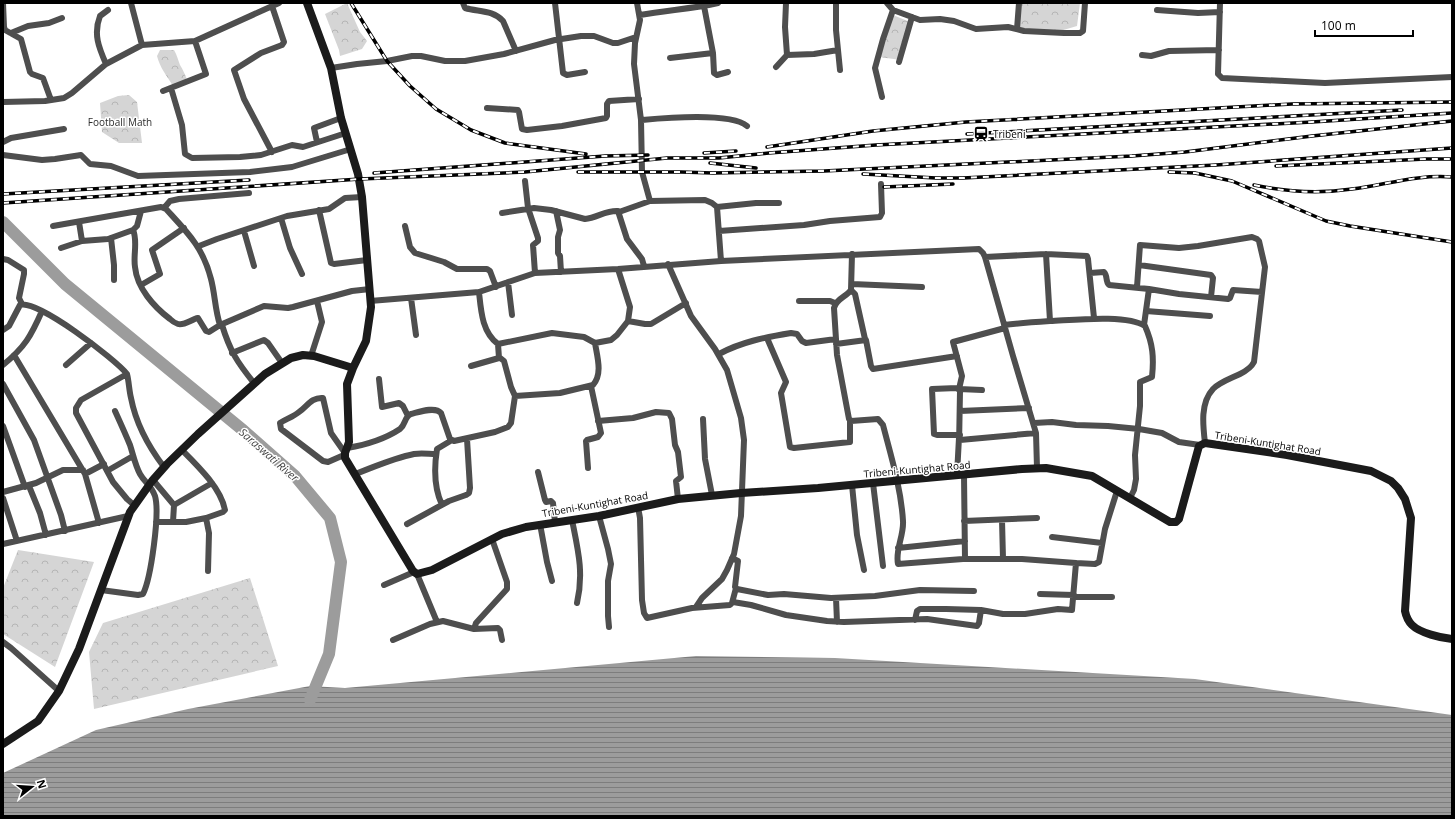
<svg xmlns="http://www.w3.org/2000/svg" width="1455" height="819" font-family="'Open Sans',sans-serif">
<defs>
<pattern id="park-crowns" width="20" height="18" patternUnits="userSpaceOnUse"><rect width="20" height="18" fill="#d5d5d5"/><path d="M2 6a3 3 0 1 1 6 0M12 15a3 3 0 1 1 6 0" fill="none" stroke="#b5b5b5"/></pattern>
<pattern id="water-rules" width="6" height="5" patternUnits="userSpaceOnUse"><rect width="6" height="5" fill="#9c9c9c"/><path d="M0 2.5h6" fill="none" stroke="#7d7d7d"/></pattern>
</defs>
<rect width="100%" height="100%" fill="#fff"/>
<path fill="url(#park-crowns)" d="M 347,3 L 360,32 L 367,41 L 362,49 L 340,56 L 339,50 L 325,14 Z
M 1020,3 L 1080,3 L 1077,26 L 1060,31 L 1025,31 L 1017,26 Z
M 893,15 L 910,22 L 901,60 L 879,57 Z
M 160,50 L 174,50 C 177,55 178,60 180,65 C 183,70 185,74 187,80 L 173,86 C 167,76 160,68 157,56 Z
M 129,95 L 137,102 L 142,143 L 119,143 L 102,132 L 100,103 L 118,96 Z
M 18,550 L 94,562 L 55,667 L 3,634 L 3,588 Z
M 250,578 L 278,666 L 94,709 L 89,652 L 103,623 Z"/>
<path fill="url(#water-rules)" d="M 696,656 L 835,658 L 1195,679 L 1452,715 L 1452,816 L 3,816 L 3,773 L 96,730 L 188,709 L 310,686 L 345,688 Z"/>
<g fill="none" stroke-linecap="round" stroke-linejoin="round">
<path stroke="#9c9c9c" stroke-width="12" d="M 3,222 L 65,284 L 244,431 L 295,476 L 330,518 L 341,562 L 329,654 L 310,700"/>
<path stroke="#4e4e4e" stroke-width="6" d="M 3,3 L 4,27 L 5,30 L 21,39 L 30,72 L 32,74 L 43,78 L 51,100
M 131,3 L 142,45
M 463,3 L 465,8 C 479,12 493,10 503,21 L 516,51
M 555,3 L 563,73 L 567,75 L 585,72
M 637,3 L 640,20 L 635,43 L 634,64 L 641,120 L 642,172 L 650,201
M 836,3 L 836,30 L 840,70
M 887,3 L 893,10 L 920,20 L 940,19 L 954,21 L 976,29 L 1008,27 L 1024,31 L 1064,33 L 1080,33 L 1083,31 L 1085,3
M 1220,3 L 1218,74 L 1222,78 L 1325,83 L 1452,77
M 272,6 L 284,42 L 282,45 L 261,53 L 234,70 L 244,99 L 272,152
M 704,6 L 713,53 L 714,73 L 717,75 L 728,72
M 1157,10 L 1198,13 L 1220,12
M 640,15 C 666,10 693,9 718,3
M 1017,29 L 1019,3
M 11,33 L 28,26 L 49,23 L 62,18
M 787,55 L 814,54 L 838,50
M 1142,55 L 1151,56 L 1169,51 L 1219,50
M 670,58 L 713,53
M 899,62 L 912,17
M 106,64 C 99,48 93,34 100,16 L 108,10
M 776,67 L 787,55 L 785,27 L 786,3
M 331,68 L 357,64 L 387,61 L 412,56 L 421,56 L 445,61 L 465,61 L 504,54 L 555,40 L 581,36 L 594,36 L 613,43 L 618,43 L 636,37
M 171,88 L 182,125 L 185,154 L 192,158 L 240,157 L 261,155 L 292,145 L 303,147 L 346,133
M 163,91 L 206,74 L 195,41
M 882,97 L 875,68 L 883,39 L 893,10
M 3,102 L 45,101 L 64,98 L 72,93 L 106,64 L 142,45 L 195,41 L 279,3
M 487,108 L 518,110 L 519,112 L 522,129 L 527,130 L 562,126 L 606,118 L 607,116 L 607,104 L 609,101 L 639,99
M 641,120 C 664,118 730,112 747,126
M 3,142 L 11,138 L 64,129
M 317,142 L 314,128 L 341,118
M 3,155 L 42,160 L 55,159 L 81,155 L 90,164 L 111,166 L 138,176 L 250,172 L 292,167 L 351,149
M 525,181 L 528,208 L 538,238 L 538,241 L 533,245 L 535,273
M 164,208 L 170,201 L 179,199 L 249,193
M 319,210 L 331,263 L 334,264 L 367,260
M 556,211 L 560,230 L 558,237 L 558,253 L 560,256 L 561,272
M 619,212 L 650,201 L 705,200 L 712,203 L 717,207
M 502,213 L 534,208 L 551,210 L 585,219 C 597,218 606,210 618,211 L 627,239 L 642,259 L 644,266
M 281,218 L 290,248 L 302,274
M 79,222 L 82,241
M 53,226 L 161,207 L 166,209 C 187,232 203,247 211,279 C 215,294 215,310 220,325 L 264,306 L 288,308 L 293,307 L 352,291 L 370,289
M 405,226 L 410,247 L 415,253 L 444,262 L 457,269 L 487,269 L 490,271 L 496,287
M 133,230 C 138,241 133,255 135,267 C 137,288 154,307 170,319 C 172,321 175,323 178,324 C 184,326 192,319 198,318 L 206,331 L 209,332 L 220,325
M 244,231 L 254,266
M 719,231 L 804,225 L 830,221 L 880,217 L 882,213 L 881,184
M 111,238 L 114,265 L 114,280
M 199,246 L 217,239 L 287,216 L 329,209 L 345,198 L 362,197
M 61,248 L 82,241 L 108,239 L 133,230 L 137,226 L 141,211
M 852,254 L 851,290 C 846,297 836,299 834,308 L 837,355 L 849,419 L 851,421 L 878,419 L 883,425 C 891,456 901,488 903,521 C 904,536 895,549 898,564 L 963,559 L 1022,559 L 1076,563
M 1046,254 L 1050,321
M 985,257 L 1046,254 L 1087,256 L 1088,259 L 1094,318
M 3,259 L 8,260 L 24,270 L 24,274 L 19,298 L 22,304
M 721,261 L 717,207 L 756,203 L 779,203
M 668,264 L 691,316 L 715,349 L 727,370 L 741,418 L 744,440 L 741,516 L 734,554 L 727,570 L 722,579 L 702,598 L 696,607
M 1139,265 L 1211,275 L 1213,278 L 1211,297
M 1090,273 L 1104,272 C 1108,276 1105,281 1109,285 L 1149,289 L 1179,294 L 1228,299 L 1230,298 L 1233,290 L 1262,292
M 508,282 L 512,315
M 852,284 L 922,287
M 141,285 L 160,274 L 152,250 L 184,228
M 1137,287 L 1140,245 L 1179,248 L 1198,246 L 1252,237 L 1257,239 L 1259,241 L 1265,267 L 1254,362 C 1251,368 1246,371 1240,374 C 1232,378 1220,382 1213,389 C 1200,403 1203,426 1205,443
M 851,290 L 855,294 L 865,339
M 479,292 C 481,311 482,332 498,344 L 552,333 L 584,337 L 595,343 L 611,340 L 617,335 L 628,321 L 630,307 L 618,269
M 411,298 L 416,335
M 370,301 L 479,292 L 535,273 L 618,269 L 721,261 L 979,249 L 983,253 L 985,257 L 1013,356 L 1036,433 L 1037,468
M 799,301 L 830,301 L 835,303
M 1146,311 L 1210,316
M 628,321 L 645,324 L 651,324 L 686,303
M 222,325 C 230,351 237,362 254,383
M 1004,325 C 1020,323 1035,322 1050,321 C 1073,320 1127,314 1145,326 C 1153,344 1154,358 1152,377 L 1140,382 L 1140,406 L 1135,455 L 1136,479 L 1134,490 L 1130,498
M 1144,325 L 1149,289
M 3,330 L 9,326 L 20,305 C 37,299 115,359 127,374 C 129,382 129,390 131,398 C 136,424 148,446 164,467
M 767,338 L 786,382 L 781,393 L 790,447 L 794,448 L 850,442 L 850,420
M 836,344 L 866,340 L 871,366 L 873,369 L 957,356
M 232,353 L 264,340 L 268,343 L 282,363
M 719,354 C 741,342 766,337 791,333 L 797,334 L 802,341 L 806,343 L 836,339
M 14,355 L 85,474 L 99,523
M 311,356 L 322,322 L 317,301
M 3,365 C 25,347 31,336 42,311
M 66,365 L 91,343
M 471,366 L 499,358 L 498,344
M 127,374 L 81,400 L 76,408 L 76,413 L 113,482 L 127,499 L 134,505
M 379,379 L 382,407 L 399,403 L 403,406 L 408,416
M 3,384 L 34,440 L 61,515 L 65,531
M 982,390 L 959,389 L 962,376 L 953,342 L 1005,328
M 515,396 L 560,393 L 593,385 C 603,374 597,356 595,343
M 960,411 L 1029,408
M 703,419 L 705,459 L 712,495
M 598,421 L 633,418 L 656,412 L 669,413 L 672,419 L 675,445 L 678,452 L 681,477 L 676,481 L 678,499
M 1034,423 L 1052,422 L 1076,425 L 1108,426 L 1139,429 L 1162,433 L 1179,442 L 1200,445
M 3,426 L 25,487
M 960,440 L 1036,433
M 347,448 C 365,445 385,439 400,429 C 406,424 404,417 411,414 C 419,412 435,406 441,413 L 450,439 L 454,441 L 495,432 L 508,427 L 511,423 L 515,396 L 511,387 L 504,361 L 499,357
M 344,455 L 328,462 L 323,461 L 281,429 L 280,423 C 286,419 293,417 299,412 C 307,407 311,397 323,398 L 331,433 L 345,453
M 588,468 L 586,441 L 587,440 L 598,437 L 601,433 L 591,386
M 107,471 L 133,456
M 538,472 L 545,500 L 546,502 L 551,501 L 553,503 L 555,522
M 85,474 L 104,464
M 355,474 C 374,467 394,458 414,454 C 421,453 429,454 436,454
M 957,475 C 959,447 960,419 960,391 L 957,388 L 932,389 L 934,434 L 937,435 L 960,435
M 964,475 L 965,559
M 153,480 L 174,505 L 173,522
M 873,483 L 883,566
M 852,485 L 857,535 L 864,570
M 29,486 L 40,513 L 46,535
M 3,492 L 36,483 L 63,470 L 83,470
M 3,498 L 17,541
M 174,505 L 212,483
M 442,505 C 434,488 434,468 437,449 L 452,440
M 638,507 L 640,518 L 642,600 L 644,613 L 647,618 L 692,608 L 730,605 L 732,603 L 736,588
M 599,516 L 608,549 L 611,564 L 608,581 L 608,616 L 609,627
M 206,518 L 209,533 L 208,571
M 572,520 C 578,550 584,573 577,603
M 1002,520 L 1003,559
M 964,521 L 1037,518
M 156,522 L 186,522 L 206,518 L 223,512 L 225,510 C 221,488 197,465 182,450
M 407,524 L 449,501 L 466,495 L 469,493 L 470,488 L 467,439
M 540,524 L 547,562 L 552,581
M 1052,537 L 1102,543
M 3,544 L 128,516
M 898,548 L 965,541
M 732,558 L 738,561 L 735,587 L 737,589 L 768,595 L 784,594 L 831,598 L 875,596 L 920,590 L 974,591
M 417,574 L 437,622
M 384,585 L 414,572
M 101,590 L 138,595 L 143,594 C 151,578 160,513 155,496 C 151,485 145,483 140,474 C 135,465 133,454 130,445 C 125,433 120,422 115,411
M 1040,594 L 1074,595
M 1074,597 L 1112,597
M 836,598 L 837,622
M 733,602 L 751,605 L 786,615 L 827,621 L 844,622 L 927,619 L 977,626 L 979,623 L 981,610
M 915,620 L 917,611 L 920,609 L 946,609 L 981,610 L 1003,614 L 1025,614 L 1058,609 L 1072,610 L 1076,563 L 1095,564 L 1099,562 L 1105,529 L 1117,491
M 474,629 L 476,623 L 507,589 L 507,582 L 492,539
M 393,640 L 430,624 L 443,621 L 474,629 L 498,628 L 500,630 L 502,640
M 3,642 L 11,648 L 59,691"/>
<path stroke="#1b1b1b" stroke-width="8" d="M 353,368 L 347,384 L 349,442 L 345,453 L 345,458 L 413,571 L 417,574 L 432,570 L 502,534 L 526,527 L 599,516 L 678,499 L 741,493 L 818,488 L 1022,469 L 1046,468 L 1092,476 L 1170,522 L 1176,522 L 1179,519 L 1199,446 L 1205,443 L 1287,455 L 1371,471 L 1391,481 L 1398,488 L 1405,499 L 1411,518 L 1405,611 C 1406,616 1408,621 1412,625 C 1420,633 1441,638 1452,639
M 3,744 L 38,721 L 59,691 L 79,649 L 130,512 L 152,481 L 167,464 L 198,434 L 265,374 L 291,358 L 303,355 L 314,356 L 353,368 L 366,341 L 371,307 L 362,197 L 358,174 L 341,118 L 331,68 L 307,3"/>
<defs>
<path id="rail" d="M 351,3 L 387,61 L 410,86 L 436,109 L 471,130 L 505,143 L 586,154
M 967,134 L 1402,110
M 767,147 L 873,131 L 966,122 L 1292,104 L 1452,102
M 704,153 L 736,151
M 710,163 L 756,168
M 1276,166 L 1426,159 L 1452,159
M 578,172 L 681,172 L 713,173 L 824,171 L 1132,156 L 1185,152 L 1312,136 L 1452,121
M 1169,172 L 1195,173 L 1232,181 L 1326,221 L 1350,226 L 1452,242
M 374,173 L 605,156 L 648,155
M 863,174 L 936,178 L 963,178 L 1216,165 L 1452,148
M 1254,185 C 1287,192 1318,194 1352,189 C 1385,185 1418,174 1452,177
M 884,187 L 953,184
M 3,194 L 249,180
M 3,203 L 360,179 L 525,172 L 667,158 L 719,158 L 769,153 L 876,145 L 1312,122 L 1452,113"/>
</defs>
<use href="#rail" stroke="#000" stroke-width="3.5"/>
<use href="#rail" stroke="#fff" stroke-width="2" stroke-dasharray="6" stroke-linecap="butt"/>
</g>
<defs>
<symbol id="station-bare" viewBox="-9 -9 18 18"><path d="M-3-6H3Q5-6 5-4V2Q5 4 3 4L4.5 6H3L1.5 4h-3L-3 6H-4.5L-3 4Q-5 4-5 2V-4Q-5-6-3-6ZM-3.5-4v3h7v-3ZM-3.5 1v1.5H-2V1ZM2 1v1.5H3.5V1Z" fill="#000" stroke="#fff" stroke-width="2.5" paint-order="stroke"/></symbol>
</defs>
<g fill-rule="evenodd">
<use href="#station-bare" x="970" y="123" width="22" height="22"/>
</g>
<g text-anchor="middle" stroke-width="3" stroke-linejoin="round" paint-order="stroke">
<g font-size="10" fill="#2c2c2c" stroke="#fff">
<text x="120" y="126">Football Math</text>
</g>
<g font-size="10" fill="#000" stroke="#fff" text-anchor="start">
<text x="993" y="138">Tribeni</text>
</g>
<g font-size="10" fill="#000" stroke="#fff">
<text transform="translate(1268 443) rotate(9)" y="4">Tribeni-Kuntighat Road</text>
<text transform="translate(917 469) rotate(-5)" y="4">Tribeni-Kuntighat Road</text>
<text transform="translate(595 504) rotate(-10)" y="4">Tribeni-Kuntighat Road</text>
</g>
<g font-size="11" font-style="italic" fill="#3d3d3d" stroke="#fff">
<text transform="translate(269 455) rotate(41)" y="4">Saraswati River</text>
</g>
</g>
<rect width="1455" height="819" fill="none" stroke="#000000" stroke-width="8"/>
<g transform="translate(32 787) rotate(73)" stroke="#ffffff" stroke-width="3" paint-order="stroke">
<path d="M0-3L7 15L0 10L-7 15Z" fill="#000000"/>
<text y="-6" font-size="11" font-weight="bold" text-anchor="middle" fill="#000000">N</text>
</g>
<path d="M1315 30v6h98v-6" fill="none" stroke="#000000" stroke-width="2"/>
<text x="1321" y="30" font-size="12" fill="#000000" stroke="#ffffff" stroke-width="3" paint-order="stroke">100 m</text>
</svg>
